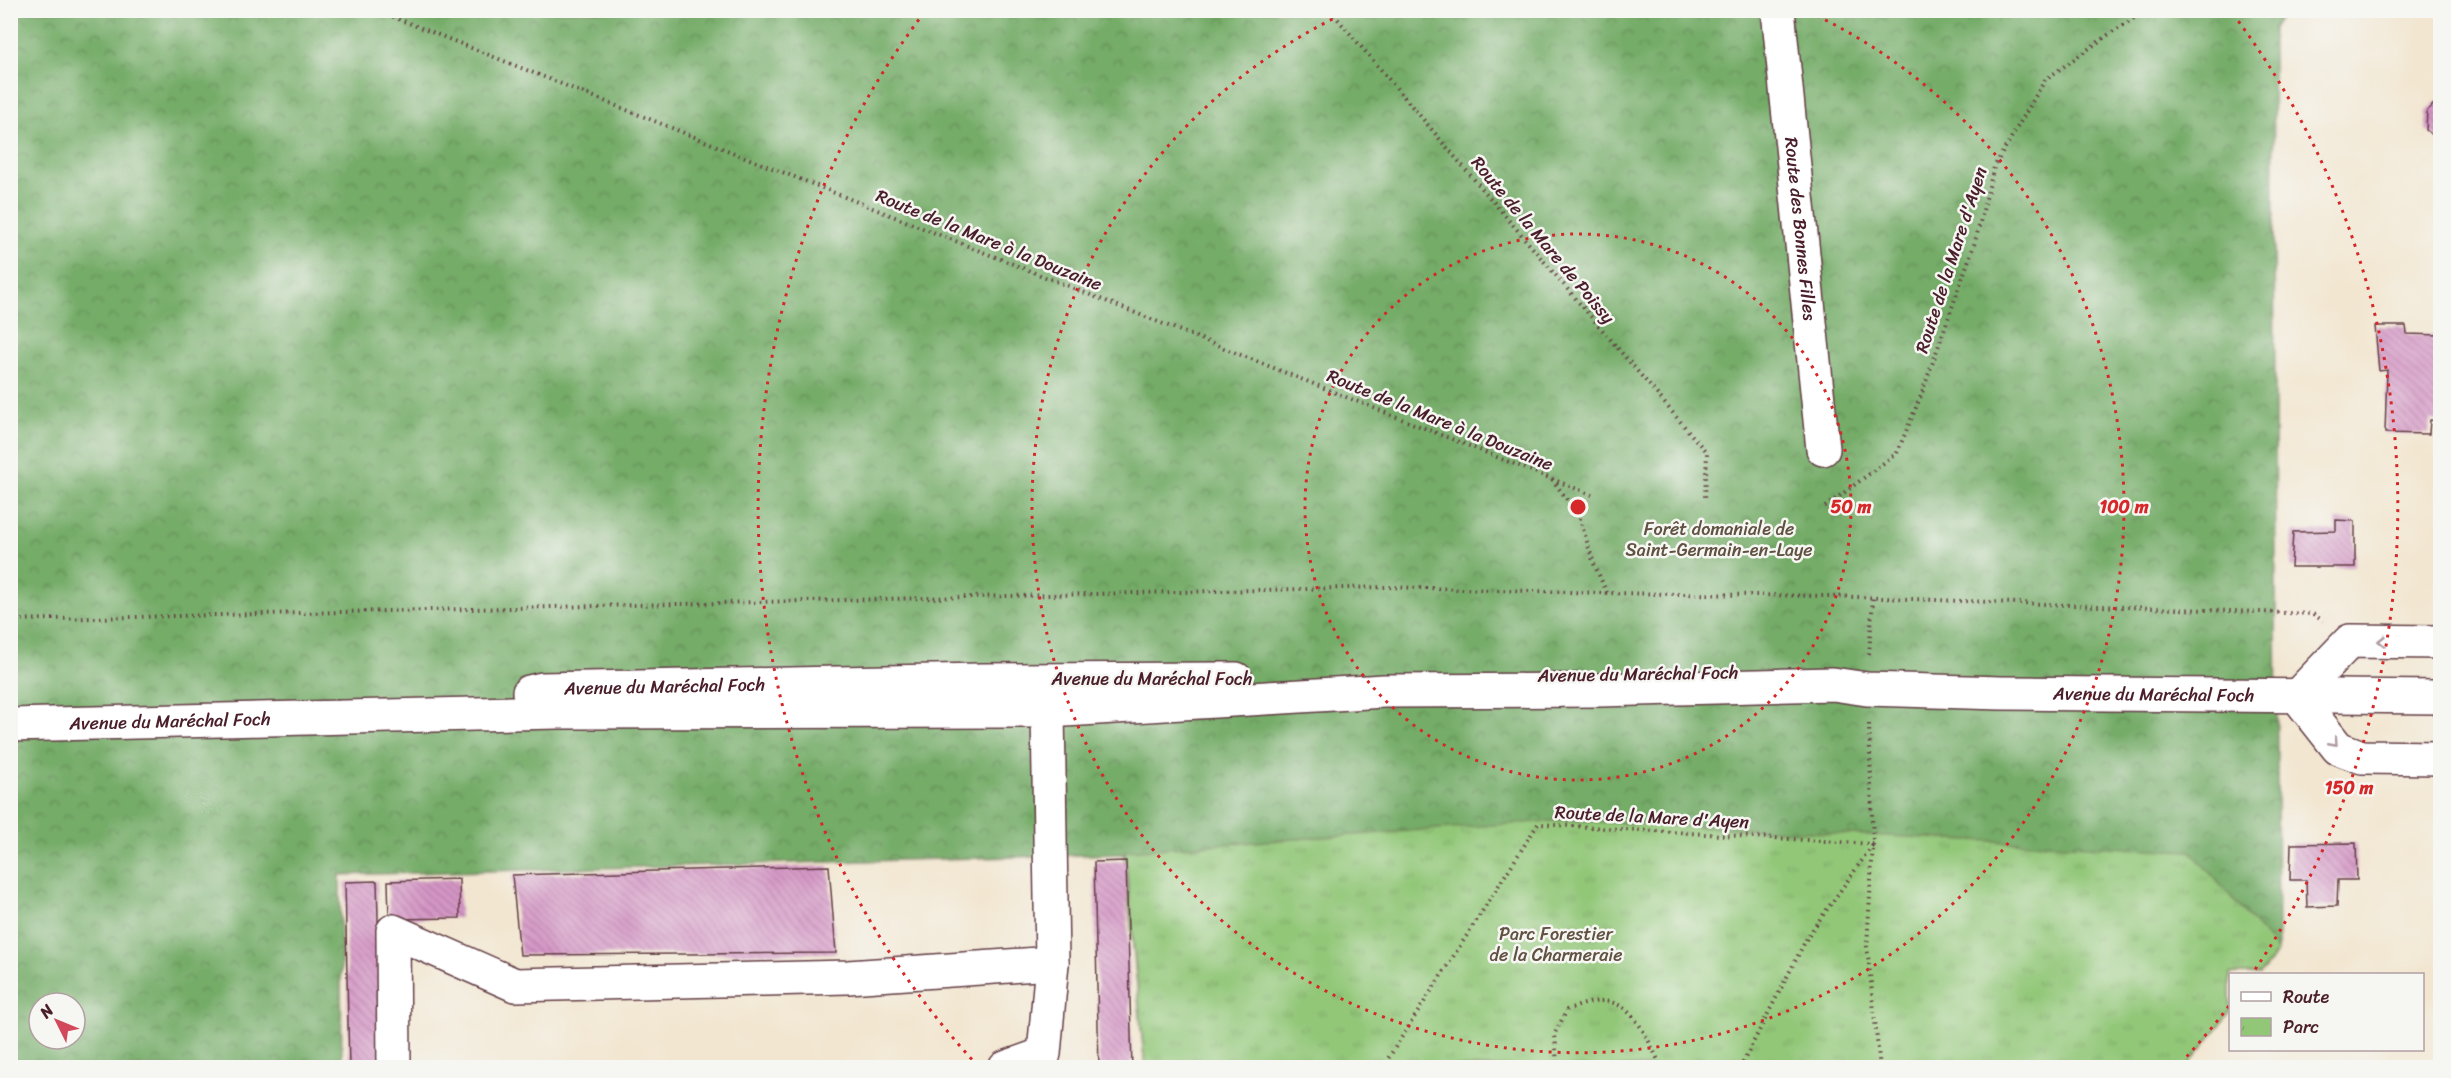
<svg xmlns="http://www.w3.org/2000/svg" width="2451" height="1078" viewBox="0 0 2451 1078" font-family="Sriracha,sans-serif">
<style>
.forest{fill:url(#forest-crowns);stroke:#60664a;stroke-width:1.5;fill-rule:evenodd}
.park{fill:url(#park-tufts);stroke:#6e7352;stroke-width:1.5}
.building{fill:url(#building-back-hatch)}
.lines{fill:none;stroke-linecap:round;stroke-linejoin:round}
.minor-casing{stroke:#633d44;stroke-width:36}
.major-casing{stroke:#633d44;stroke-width:36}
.path{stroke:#633d44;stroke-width:4;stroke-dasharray:1.5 4.5;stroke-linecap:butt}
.minor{stroke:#fff;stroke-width:33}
.major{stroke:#fff;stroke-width:33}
.oneway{stroke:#ae9aa0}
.ring{fill:none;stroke:#d62828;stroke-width:3;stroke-dasharray:3 6}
.labels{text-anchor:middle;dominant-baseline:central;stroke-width:5;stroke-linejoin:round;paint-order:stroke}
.street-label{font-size:18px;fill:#4a1f2b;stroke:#f6f6f2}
.park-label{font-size:18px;fill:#605142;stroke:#f6f6f2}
.centre{fill:#d62828;stroke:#f6f6f2;stroke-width:3}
.ring-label{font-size:18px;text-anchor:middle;font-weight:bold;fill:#d62828;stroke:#f6f6f2;stroke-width:5;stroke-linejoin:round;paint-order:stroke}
</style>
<defs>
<pattern id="forest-crowns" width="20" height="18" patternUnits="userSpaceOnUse" patternTransform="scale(1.5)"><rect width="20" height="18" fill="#75ac68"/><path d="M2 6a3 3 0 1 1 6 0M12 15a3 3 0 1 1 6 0" fill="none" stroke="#628b56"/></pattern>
<pattern id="park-tufts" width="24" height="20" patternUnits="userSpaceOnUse" patternTransform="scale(1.5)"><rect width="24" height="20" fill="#92c778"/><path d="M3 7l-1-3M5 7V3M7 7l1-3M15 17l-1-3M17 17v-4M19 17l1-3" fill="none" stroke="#7faa68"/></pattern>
<pattern id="building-back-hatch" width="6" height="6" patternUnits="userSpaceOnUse" patternTransform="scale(1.5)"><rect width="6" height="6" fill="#d596c6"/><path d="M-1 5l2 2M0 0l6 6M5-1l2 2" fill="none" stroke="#af7aa1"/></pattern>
</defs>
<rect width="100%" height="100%" fill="#f6f6f2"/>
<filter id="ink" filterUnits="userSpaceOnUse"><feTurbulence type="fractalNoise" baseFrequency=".0167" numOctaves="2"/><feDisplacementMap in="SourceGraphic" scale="12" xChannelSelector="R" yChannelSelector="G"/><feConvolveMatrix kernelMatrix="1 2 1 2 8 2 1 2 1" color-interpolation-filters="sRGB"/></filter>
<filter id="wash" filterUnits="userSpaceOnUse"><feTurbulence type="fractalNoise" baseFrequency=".008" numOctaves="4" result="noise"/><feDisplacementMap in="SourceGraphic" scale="24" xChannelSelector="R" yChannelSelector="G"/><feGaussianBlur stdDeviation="1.35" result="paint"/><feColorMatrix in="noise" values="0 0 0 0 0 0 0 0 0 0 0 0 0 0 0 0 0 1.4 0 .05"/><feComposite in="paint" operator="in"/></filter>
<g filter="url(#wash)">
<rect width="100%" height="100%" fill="#f2e6d0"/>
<path class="forest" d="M 10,11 L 2286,11 L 2273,27 L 2278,951 L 2260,974 L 2230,974 L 2230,1012 L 2187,1067 L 1145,1068 L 1124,854 L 340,875 L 342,1067 L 11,1067 ZM 39,1003 L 75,1003 L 75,1039 L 39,1039 Z"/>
<path class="park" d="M 1565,820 L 2191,851 L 2278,951 L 2260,974 L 2230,974 L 2230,1012 L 2187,1067 L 1145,1067 L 1125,851 Z"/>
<g id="blocks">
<path class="building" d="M 2437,101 L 2440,101 L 2440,141 L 2426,130 L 2427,111 Z
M 2375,326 L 2406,326 L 2407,334 L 2440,335 L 2440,421 L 2430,420 L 2429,434 L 2385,433 L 2387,370 L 2379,371 Z
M 2336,520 L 2355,521 L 2355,567 L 2291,567 L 2293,532 L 2336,531 Z
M 2356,843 L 2357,880 L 2338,880 L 2337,906 L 2307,907 L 2306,880 L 2290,880 L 2291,844 Z
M 1126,861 L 1132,1068 L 1099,1068 L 1094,862 Z
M 829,866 L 836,953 L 520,955 L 512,875 Z
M 459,879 L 460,918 L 389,919 L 388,881 Z
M 377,881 L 382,1068 L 349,1068 L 345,882 Z"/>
</g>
</g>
<g filter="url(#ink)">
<use href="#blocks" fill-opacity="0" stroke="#633d44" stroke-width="1.5"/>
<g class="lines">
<g class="minor-casing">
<g id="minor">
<path id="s1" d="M 1778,10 L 1823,449"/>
<path d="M 2440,642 L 2350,641 L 2297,696 L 2338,748 L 2362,757 L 2440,758"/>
<path d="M 394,1068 L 393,931 L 515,985 L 848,977 L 1052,963"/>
<path d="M 1005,1068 L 1044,1054 L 1052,963 L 1048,711"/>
</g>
</g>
<g class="major-casing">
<g id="major">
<path id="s2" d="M 529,692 L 542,689 L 981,680 L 1236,679"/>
<path id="s3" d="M 10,725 L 558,712 L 1048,711 L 1384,691 L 1599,690 L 1833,684 L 1867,689 L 2001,693 L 2440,697"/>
</g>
</g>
<path class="path" d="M 376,10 L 1592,495
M 1330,10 L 1707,453 L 1705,498
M 1552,479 L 1579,516 L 1594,564 L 1607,593
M 1825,507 L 1897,453 L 1922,393 L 1975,242 L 1994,167 L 2045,80 L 2112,32 L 2147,10
M 10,620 L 1386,587 L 1607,593 L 1829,596 L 2313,614 L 2323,621
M 1869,654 L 1873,598
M 1869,724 L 1873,844 L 1867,946 L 1880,1068
M 1382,1068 L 1538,824 L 1873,844
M 1557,1068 L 1555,1033 L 1567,1010 C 1576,1007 1585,1003 1594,1002 C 1632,994 1648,1041 1662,1068
M 1740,1068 L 1808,936 L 1873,845"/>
<use href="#minor" class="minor"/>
<use href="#major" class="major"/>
</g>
<defs><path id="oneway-chevron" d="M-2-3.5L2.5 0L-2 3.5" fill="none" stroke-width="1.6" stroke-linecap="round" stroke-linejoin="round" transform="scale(1.5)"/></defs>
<g class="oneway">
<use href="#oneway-chevron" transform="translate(2382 641) rotate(-180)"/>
<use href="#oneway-chevron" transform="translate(2334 742) rotate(48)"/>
</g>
</g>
<g class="ring">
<circle cx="1578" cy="507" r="273"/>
<path d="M1809 12A546 546 0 1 1 1347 12"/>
<path d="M2229 1006A820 820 0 0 1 2178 1066M978 1066A820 820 0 0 1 923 14M2233 14A820 820 0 0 1 2254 971"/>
</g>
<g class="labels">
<g class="street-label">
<text stroke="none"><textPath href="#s1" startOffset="220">Route des Bonnes Filles</textPath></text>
<text transform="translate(989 240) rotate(22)">Route de la Mare à la Douzaine</text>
<text transform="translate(1543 240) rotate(50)">Route de la Mare de Poissy</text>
<text transform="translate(1951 260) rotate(-72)">Route de la Mare d'Ayen</text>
<text transform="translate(1440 420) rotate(22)">Route de la Mare à la Douzaine</text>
<text transform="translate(1638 674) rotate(-1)">Avenue du Maréchal Foch</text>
<text x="1152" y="679">Avenue du Maréchal Foch</text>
<text stroke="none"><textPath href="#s2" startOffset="136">Avenue du Maréchal Foch</textPath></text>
<text stroke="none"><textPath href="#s3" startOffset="2145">Avenue du Maréchal Foch</textPath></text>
<text stroke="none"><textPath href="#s3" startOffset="160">Avenue du Maréchal Foch</textPath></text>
<text transform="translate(1652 817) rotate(3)">Route de la Mare d'Ayen</text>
</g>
<g class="park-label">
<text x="1719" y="529">Forêt domaniale de<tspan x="1719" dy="21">Saint-Germain-en-Laye</tspan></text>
<text x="1556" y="934">Parc Forestier<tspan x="1556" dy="21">de la Charmeraie</tspan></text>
</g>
</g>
<circle cx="1578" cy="507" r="9" class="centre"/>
<g class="ring-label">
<text x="1851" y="513">50 m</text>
<text x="2124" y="513">100 m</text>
<text x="2349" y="794">150 m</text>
</g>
<rect width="2451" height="1078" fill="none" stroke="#f6f6f2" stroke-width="36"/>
<rect x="2229" y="973" width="195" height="78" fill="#f6f6f2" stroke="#b1a0a2" stroke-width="1.5"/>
<rect x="2241" y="992" width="30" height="9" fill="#ffffff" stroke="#b1a0a2" stroke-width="1.5"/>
<text x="2283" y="1003" font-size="18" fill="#4a1f2b">Route</text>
<rect x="2241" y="1018" width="30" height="18" fill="url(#park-tufts)" stroke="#b1a0a2" stroke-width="1.5"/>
<text x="2283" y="1033" font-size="18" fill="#4a1f2b">Parc</text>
<g transform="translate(57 1021) rotate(313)"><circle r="28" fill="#f6f6f2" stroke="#b1a0a2" stroke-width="1.5"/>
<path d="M0-4.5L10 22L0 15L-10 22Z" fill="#d1495b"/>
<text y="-9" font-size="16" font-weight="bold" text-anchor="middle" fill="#4a1f2b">N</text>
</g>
</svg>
